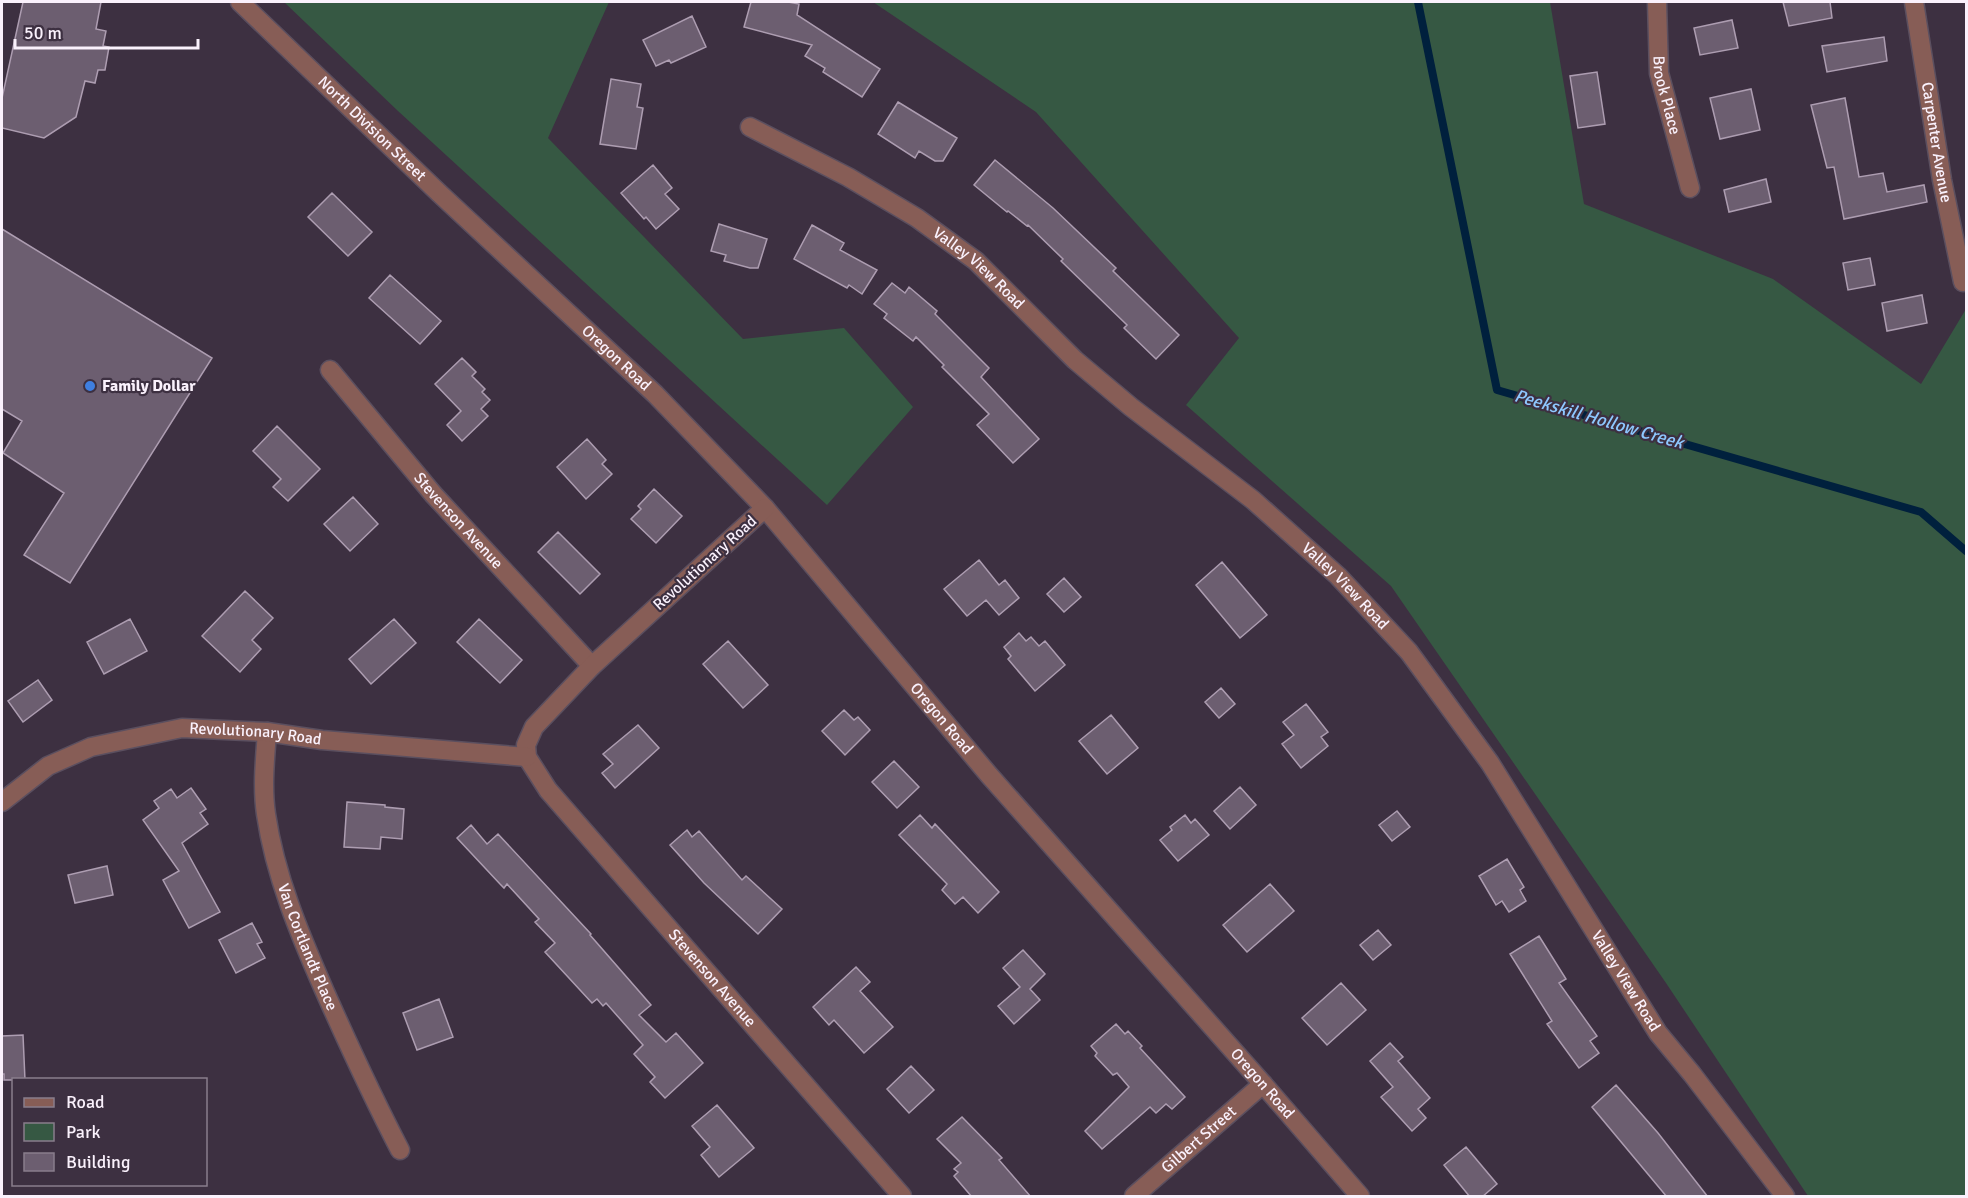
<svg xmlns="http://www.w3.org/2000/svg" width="1968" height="1198" viewBox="0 0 1968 1198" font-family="Signika,sans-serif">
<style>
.green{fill:#365843}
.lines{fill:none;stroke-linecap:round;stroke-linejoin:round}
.stream{stroke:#00203d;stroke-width:8}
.building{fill:#6c5e70;stroke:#ad9db1;stroke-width:1.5}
.minor-casing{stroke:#5b4f5f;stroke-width:21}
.minor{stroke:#875d56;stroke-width:18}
.shop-dot{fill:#3f7fe0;stroke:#3d3041;stroke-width:2}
.labels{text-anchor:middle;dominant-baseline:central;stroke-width:4.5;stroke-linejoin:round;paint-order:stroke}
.street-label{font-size:16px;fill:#faf1fc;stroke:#3d3041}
.poi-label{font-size:16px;font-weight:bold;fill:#faf1fc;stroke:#3d3041;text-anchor:start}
.water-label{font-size:18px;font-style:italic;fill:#8ec8ff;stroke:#3d3041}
</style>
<rect width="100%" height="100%" fill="#3d3041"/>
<path class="green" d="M 284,2 L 609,2 L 548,138 L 743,339 L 844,328 L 913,407 L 827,505 L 398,111 Z
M 873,2 L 1550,2 L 1584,204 L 1773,279 L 1921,384 L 1966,309 L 1966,1196 L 1808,1196 L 1666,983 L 1391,586 L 1186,405 L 1239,338 L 1036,112 Z"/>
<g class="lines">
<path class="stream" d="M 1418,2 L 1497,390 L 1921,512 L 1966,551"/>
</g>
<path class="building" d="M 23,2 L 101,2 L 96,29 L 106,31 L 103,46 L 109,47 L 105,70 L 98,70 L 95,83 L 85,81 L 76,117 L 44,138 L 2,128 L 2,98 Z
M 751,2 L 788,2 L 799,4 L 797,15 L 880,69 L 862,97 L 823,72 L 825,68 L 805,56 L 812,45 L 744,27 Z
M 1783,2 L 1830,2 L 1832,18 L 1789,26 Z
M 692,16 L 706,47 L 671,63 L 669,60 L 656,66 L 643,40 Z
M 1732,20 L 1738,48 L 1700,55 L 1694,28 Z
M 1884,37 L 1887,61 L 1827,72 L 1822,46 Z
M 1597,72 L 1605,124 L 1578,128 L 1570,76 Z
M 611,79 L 641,84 L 637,107 L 643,108 L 636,149 L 600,144 Z
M 1751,89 L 1760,130 L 1720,139 L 1710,98 Z
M 1845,98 L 1859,177 L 1883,173 L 1887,192 L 1924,185 L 1927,202 L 1844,219 L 1834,167 L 1827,168 L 1811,105 Z
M 898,102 L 957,138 L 943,161 L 935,161 L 919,151 L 915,158 L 878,134 Z
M 995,160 L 1053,208 L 1116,268 L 1113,271 L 1179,335 L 1156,359 L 1124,328 L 1127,325 L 1061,261 L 1063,259 L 1028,225 L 1027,226 L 1008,211 L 1007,212 L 974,185 Z
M 653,165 L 672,188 L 665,194 L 679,209 L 656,229 L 646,217 L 644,219 L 621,193 Z
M 1766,179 L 1771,202 L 1729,212 L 1724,190 Z
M 332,193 L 372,232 L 348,256 L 308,217 Z
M 719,224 L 767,239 L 758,268 L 750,268 L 724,261 L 726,255 L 711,251 Z
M 812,225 L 844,243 L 840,250 L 877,270 L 862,294 L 849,285 L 847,288 L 794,259 Z
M 2,229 L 212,358 L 70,583 L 24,555 L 64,493 L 3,453 L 22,421 L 2,409 Z
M 1870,258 L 1875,285 L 1848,290 L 1843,263 Z
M 390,275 L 441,321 L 420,344 L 369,298 Z
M 892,283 L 905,293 L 909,287 L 937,311 L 935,314 L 989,368 L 981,377 L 1039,439 L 1013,463 L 977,425 L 989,414 L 942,367 L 944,365 L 916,337 L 913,341 L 884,318 L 887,314 L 874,304 Z
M 1922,295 L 1927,323 L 1887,331 L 1882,303 Z
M 462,358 L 476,372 L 472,376 L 485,389 L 482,392 L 490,400 L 481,409 L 488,416 L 462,441 L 447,425 L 461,411 L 435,384 Z
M 277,426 L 320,469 L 288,501 L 273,487 L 281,479 L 253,451 Z
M 587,439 L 606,460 L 602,464 L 612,474 L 586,499 L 557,467 Z
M 654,489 L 682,516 L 656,543 L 631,519 L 641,509 L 638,506 Z
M 353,497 L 378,524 L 350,551 L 324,524 Z
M 558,532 L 600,574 L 580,594 L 538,552 Z
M 979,560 L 999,585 L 1005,580 L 1019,598 L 999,615 L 986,600 L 967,616 L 944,589 Z
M 1222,562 L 1267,615 L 1240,638 L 1196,585 Z
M 1064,578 L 1081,597 L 1064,612 L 1047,594 Z
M 245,591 L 273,618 L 252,640 L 261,649 L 240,672 L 202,636 Z
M 130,619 L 147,651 L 104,674 L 87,642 Z
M 394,619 L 416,643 L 371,684 L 349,659 Z
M 479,619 L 522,660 L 500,683 L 457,642 Z
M 1019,633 L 1026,641 L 1031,637 L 1039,646 L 1045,641 L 1065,665 L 1035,691 L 1008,659 L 1011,656 L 1004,647 Z
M 728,641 L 768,685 L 743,708 L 703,664 Z
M 38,680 L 52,700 L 23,722 L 8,701 Z
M 1221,688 L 1235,704 L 1219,718 L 1205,702 Z
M 1306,704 L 1328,732 L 1321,737 L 1328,746 L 1301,768 L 1282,744 L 1294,735 L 1283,722 Z
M 844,710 L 854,720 L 858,717 L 870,730 L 845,755 L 822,731 Z
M 1111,715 L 1138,748 L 1107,774 L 1079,741 Z
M 638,725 L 659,748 L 615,788 L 602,773 L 613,764 L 603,754 Z
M 894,761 L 919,787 L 897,808 L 872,782 Z
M 1240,787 L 1256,805 L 1230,829 L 1214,811 Z
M 191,788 L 206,809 L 200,813 L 208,824 L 182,843 L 220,912 L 189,928 L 163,880 L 179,871 L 143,820 L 159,808 L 154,801 L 171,789 L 177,798 Z
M 347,802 L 385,805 L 385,807 L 404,809 L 402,839 L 381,837 L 380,849 L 344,847 Z
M 1397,811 L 1410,827 L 1392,841 L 1379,825 Z
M 920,815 L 932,828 L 935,824 L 999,892 L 978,913 L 963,897 L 955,904 L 942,890 L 947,884 L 899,835 Z
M 1185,815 L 1191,823 L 1195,819 L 1209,835 L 1178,861 L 1160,840 L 1172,830 L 1170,827 Z
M 471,825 L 487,844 L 498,834 L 591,934 L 590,935 L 651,1005 L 639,1015 L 666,1042 L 676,1033 L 703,1063 L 665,1098 L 650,1082 L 655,1077 L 634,1054 L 643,1045 L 606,1003 L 603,1006 L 597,999 L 592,1003 L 545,952 L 555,943 L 535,922 L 539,919 L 507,884 L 504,888 L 500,884 L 457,838 Z
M 687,830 L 692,837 L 699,831 L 742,880 L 746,876 L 782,909 L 758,934 L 704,883 L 670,845 Z
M 1507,859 L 1524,887 L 1520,890 L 1526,901 L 1509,912 L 1502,901 L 1496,905 L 1479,876 Z
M 107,866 L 113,895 L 75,903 L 68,875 Z
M 1270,884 L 1294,911 L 1247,952 L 1223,925 Z
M 252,923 L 262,942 L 257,944 L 265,958 L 236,973 L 219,940 Z
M 1378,930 L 1391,945 L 1373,960 L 1360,945 Z
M 1539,936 L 1566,979 L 1559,983 L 1597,1036 L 1590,1041 L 1599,1053 L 1579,1068 L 1547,1024 L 1552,1021 L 1510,954 Z
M 1023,950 L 1045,974 L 1030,989 L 1040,1000 L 1014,1024 L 998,1006 L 1020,987 L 1003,968 Z
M 856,967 L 870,982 L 860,991 L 893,1027 L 864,1053 L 834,1020 L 829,1025 L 813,1007 Z
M 1341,983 L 1366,1010 L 1327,1045 L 1302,1018 Z
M 439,999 L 453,1037 L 417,1050 L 403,1013 Z
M 1116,1024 L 1125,1034 L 1128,1031 L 1142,1046 L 1140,1048 L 1185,1097 L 1172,1109 L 1166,1104 L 1156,1113 L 1150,1107 L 1102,1149 L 1085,1131 L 1129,1087 L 1117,1073 L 1113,1075 L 1095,1056 L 1097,1053 L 1091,1046 Z
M 23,1035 L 25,1080 L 4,1080 L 4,1074 L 2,1074 L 2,1036 Z
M 1390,1043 L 1403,1057 L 1398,1061 L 1430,1098 L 1418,1109 L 1426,1118 L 1412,1131 L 1381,1097 L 1393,1087 L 1370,1061 Z
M 911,1066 L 934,1090 L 909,1113 L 887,1089 Z
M 1616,1085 L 1658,1133 L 1708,1197 L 1667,1197 L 1592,1107 Z
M 717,1105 L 754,1148 L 719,1177 L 701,1155 L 710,1147 L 692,1126 Z
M 962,1117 L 1002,1158 L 999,1160 L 1031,1197 L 972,1197 L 954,1176 L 958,1172 L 954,1169 L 961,1163 L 937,1139 Z
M 1466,1147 L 1497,1184 L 1482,1197 L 1470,1197 L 1444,1165 Z"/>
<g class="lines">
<g class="minor-casing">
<g id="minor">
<path id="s1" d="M 240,2 L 439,193 L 655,394 L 765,508 L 989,775 L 1263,1084 L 1360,1196"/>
<path id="s2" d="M 1657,2 L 1659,73 L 1690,188"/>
<path id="s3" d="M 1914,2 L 1942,180 L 1963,282"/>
<path id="s4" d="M 750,127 L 848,177 L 917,218 L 976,261 L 1075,360 L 1131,407 L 1253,500 L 1338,576 L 1409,652 L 1490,763 L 1658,1033 L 1692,1074 L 1785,1196"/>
<path id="s5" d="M 330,370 L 433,494 L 592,666"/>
<path id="s6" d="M 765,508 L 592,666 L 534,727 L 526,745 L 527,757 L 548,790 L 902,1196"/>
<path id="s7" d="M 267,732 C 265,759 262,787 266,814 C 275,876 300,935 325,992 C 349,1046 373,1098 400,1150"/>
<path id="s8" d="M 2,802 L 48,766 L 91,747 L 182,728 L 267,732 L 322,740 L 527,757"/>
<path id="s9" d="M 1134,1196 L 1263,1084"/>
</g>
</g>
<use href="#minor" class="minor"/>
</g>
<circle class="shop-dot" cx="90" cy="386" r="6"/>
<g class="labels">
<g class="street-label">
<text stroke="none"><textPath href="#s2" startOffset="94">Brook Place</textPath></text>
<text stroke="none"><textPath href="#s1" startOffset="183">North Division Street</textPath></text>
<text stroke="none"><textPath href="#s3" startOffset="142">Carpenter Avenue</textPath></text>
<text stroke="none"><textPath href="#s4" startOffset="270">Valley View Road</textPath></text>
<text stroke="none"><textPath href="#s1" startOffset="518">Oregon Road</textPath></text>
<text stroke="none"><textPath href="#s5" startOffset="198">Stevenson Avenue</textPath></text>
<text transform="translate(705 563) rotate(-42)">Revolutionary Road</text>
<text stroke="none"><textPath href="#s4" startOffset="756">Valley View Road</textPath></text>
<text stroke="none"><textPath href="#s1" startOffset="1004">Oregon Road</textPath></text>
<text stroke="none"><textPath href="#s8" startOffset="272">Revolutionary Road</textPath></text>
<text stroke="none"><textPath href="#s7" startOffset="222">Van Cortlandt Place</textPath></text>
<text stroke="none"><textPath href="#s6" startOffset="639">Stevenson Avenue</textPath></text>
<text stroke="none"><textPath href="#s4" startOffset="1242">Valley View Road</textPath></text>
<text stroke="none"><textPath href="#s1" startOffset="1490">Oregon Road</textPath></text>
<text stroke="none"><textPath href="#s9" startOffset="86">Gilbert Street</textPath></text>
</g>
<g class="poi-label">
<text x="102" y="386">Family Dollar</text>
</g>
<g class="water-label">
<text transform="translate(1599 419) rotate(16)">Peekskill Hollow Creek</text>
</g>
</g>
<rect width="1968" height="1198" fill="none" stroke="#faf1fc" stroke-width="6"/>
<rect x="12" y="1078" width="195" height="108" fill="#3d3041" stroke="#897d8c" stroke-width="1.5"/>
<rect x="24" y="1098" width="30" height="9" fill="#875d56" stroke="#897d8c" stroke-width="1.5"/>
<text x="66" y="1108" font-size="18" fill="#faf1fc">Road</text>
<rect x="24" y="1123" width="30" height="18" fill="#365843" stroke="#897d8c" stroke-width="1.5"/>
<text x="66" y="1138" font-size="18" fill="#faf1fc">Park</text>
<rect x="24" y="1153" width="30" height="18" fill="#6c5e70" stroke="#897d8c" stroke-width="1.5"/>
<text x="66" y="1168" font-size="18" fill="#faf1fc">Building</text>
<path d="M15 39v9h183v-9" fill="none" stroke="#faf1fc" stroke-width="3"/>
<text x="24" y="39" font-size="18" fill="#faf1fc" stroke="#3d3041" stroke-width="4.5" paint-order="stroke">50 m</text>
</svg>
